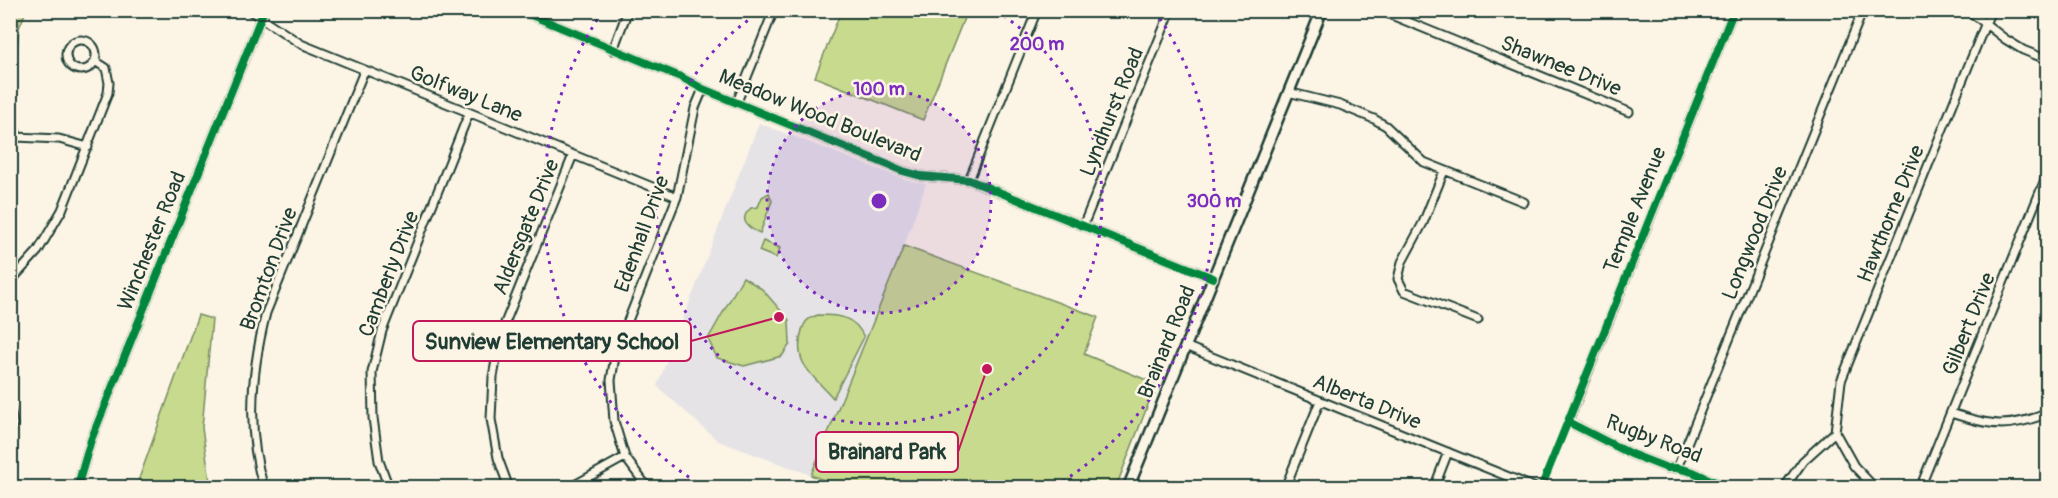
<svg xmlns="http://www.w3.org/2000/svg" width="2058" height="498" viewBox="0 0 2058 498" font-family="Pangolin,sans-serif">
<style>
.built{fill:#e5e3e6}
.green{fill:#c8da8e;stroke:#748c61;stroke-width:1.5}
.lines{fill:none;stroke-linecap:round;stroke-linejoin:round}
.street-casing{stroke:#1f3d34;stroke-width:11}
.secondary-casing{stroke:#1f3d34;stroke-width:14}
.street{stroke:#fcf5e5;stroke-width:7}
.secondary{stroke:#fcf5e5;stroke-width:9}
.cycleway-casing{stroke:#fcf5e5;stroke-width:11}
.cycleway{stroke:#00873e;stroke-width:8}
.ring{fill:none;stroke:#7b2cbf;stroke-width:3;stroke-dasharray:3 6}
.labels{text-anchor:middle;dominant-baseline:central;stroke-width:5;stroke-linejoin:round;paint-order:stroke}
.street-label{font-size:21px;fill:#1f3d34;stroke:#fcf5e5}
.centre{fill:#7b2cbf;stroke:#fcf5e5;stroke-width:3}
.ring-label{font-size:18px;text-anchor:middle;font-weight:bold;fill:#7b2cbf;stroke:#fcf5e5;stroke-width:5;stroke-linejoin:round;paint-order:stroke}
.leader{fill:none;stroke:#c2185b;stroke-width:2}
.callout-dot{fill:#c2185b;stroke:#fcf5e5;stroke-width:2}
.callout{fill:#fcf5e5;stroke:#c2185b;stroke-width:2}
.callout-label{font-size:22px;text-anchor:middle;font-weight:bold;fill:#1f3d34}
</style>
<rect width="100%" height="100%" fill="#fcf5e5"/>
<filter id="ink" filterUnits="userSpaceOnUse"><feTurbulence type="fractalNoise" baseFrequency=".0167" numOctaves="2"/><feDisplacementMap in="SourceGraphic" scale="12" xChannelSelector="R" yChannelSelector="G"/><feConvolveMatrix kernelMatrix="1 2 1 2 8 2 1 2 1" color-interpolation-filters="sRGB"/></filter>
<g filter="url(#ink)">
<path class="built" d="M 759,123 L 904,179 L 926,184 L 904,246 L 811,475 L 718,441 L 657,386 Z"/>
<path class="green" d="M 11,10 L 26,11 L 19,28 L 16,62 L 11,63 Z
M 841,11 L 967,11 L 923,120 L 815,77 Z
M 769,193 L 772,201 L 760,233 C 747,228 738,219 751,208 L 758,207 L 762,197 Z
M 763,241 L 780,248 L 776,258 L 759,251 Z
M 904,246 L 1098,317 L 1084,354 L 1156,384 L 1116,487 L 842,488 L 811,475 Z
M 743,277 L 762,289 L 789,320 L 790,344 L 782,356 L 744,366 L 717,358 L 708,339 Z
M 198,315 L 212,319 L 202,428 L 211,487 L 136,487 Z
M 818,315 C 839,315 854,316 864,337 L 833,398 C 813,375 792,364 802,330 C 805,321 808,318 818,315 Z"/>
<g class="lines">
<g class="street-casing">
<path id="street" d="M 249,10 L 301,44 L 677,197
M 519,10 L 683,78 L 703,89 L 903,171 L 921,176 L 969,180 L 1213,278
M 1379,10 L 1629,112
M 1968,10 L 2005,39 L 2023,50 L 2048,60
M66 55a15 15 0 1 1 30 0a15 15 0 1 1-30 0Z
M 613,50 L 628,10
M 1288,92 L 1340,105 L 1374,119 L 1386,126 L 1424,162 L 1524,202
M 737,102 L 774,10
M 10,123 C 18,131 18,139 10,147
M 16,137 L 59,139 L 88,147
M 1444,171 L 1423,223 L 1402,262 L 1398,279 L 1404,291 L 1478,320
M 969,180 L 1037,10
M 1083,226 L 1171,10
M 10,282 L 38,251 L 62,210 L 108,93 L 109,83 L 106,68 L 95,61
M 1185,346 L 1536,488
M 10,408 L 13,424 L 10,432
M 1951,413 C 1990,426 2009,429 2048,413
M 1835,432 L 1841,381 L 1991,10
M 1835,432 L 1854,466 L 1875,488
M 1677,468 L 1863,10
M 77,488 L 91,440 L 264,10
M 264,488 C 246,432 252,368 266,313 L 364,71
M 389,488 L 379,461 L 373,418 L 372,372 L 382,331 L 469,113
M 509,488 L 498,458 L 491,419 L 493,377 L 501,333 L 573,155
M 569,488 L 625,457
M 648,488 L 625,457 L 614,421 L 611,380 L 616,351 L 677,197 L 695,108 L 703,89
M 1285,488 L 1320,401
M 1434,488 L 1448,452
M 1728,488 L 1693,472 L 1677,468 L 1667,468 L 1631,454 L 1568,422 L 1734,10
M 1784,488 L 1803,461 L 1835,432
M 1920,488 L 2048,172"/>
</g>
<g class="secondary-casing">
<path id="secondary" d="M 1128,488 L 1322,10"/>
</g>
<use href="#street" class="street"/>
<use href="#secondary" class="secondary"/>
<g class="cycleway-casing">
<path id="cycleway" d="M 519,10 L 683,78 L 703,89 L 903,171 L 921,176 L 969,180 L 1213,278
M 1568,422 L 1631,454 L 1667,468 L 1677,468 L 1693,472 L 1728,488
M 77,488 L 91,440 L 264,10
M 1541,488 L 1734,10"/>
</g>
<use href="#cycleway" class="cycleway"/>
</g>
</g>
<circle cx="879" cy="201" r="112" fill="#7b2cbf" fill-opacity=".12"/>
<g class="ring">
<circle cx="879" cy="201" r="112"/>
<path d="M996 11A223 223 0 1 1 762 11"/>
<path d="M704 487A335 335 0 0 1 603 11M1155 11A335 335 0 0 1 1054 487"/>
</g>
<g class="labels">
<g class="street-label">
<text transform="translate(1561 66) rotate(22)">Shawnee Drive</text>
<text transform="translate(466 94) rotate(22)">Golfway Lane</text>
<text transform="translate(1112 112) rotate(-68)">Lyndhurst Road</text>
<text transform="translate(820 116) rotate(22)">Meadow Wood Boulevard</text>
<text transform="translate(1635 210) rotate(-68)">Temple Avenue</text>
<text transform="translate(1891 214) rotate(-68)">Hawthorne Drive</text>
<text transform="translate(526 227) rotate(-68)">Aldersgate Drive</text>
<text transform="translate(1755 233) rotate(-68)">Longwood Drive</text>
<text transform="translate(642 234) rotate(-70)">Edenhall Drive</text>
<text transform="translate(152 241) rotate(-68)">Winchester Road</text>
<text transform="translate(269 269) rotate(-70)">Bromton Drive</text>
<text transform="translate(389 274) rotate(-69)">Camberly Drive</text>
<text transform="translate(1969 324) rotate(-68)">Gilbert Drive</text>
<text transform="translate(1167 342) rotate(-68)">Brainard Road</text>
<text transform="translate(1367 402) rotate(22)">Alberta Drive</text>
<text transform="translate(1654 439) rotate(21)">Rugby Road</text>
</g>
</g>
<circle cx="879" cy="201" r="9" class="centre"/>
<g class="ring-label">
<text x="1037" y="50">200 m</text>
<text x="879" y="95">100 m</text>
<text x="1214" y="207">300 m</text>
</g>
<path class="leader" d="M779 317L691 341M987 369L958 452"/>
<g class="callout-dot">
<circle cx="779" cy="317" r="6"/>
<circle cx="987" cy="369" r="6"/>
</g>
<g class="callout">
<rect x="413" y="321" width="278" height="40" rx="6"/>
<rect x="816" y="432" width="142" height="40" rx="6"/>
</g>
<g class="callout-label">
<text x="552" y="349">Sunview Elementary School</text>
<text x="887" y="459">Brainard Park</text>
</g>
<rect width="2058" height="498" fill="none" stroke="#fcf5e5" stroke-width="36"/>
<rect x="18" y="18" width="2022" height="462" fill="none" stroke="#1f3d34" stroke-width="2" filter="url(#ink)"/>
</svg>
